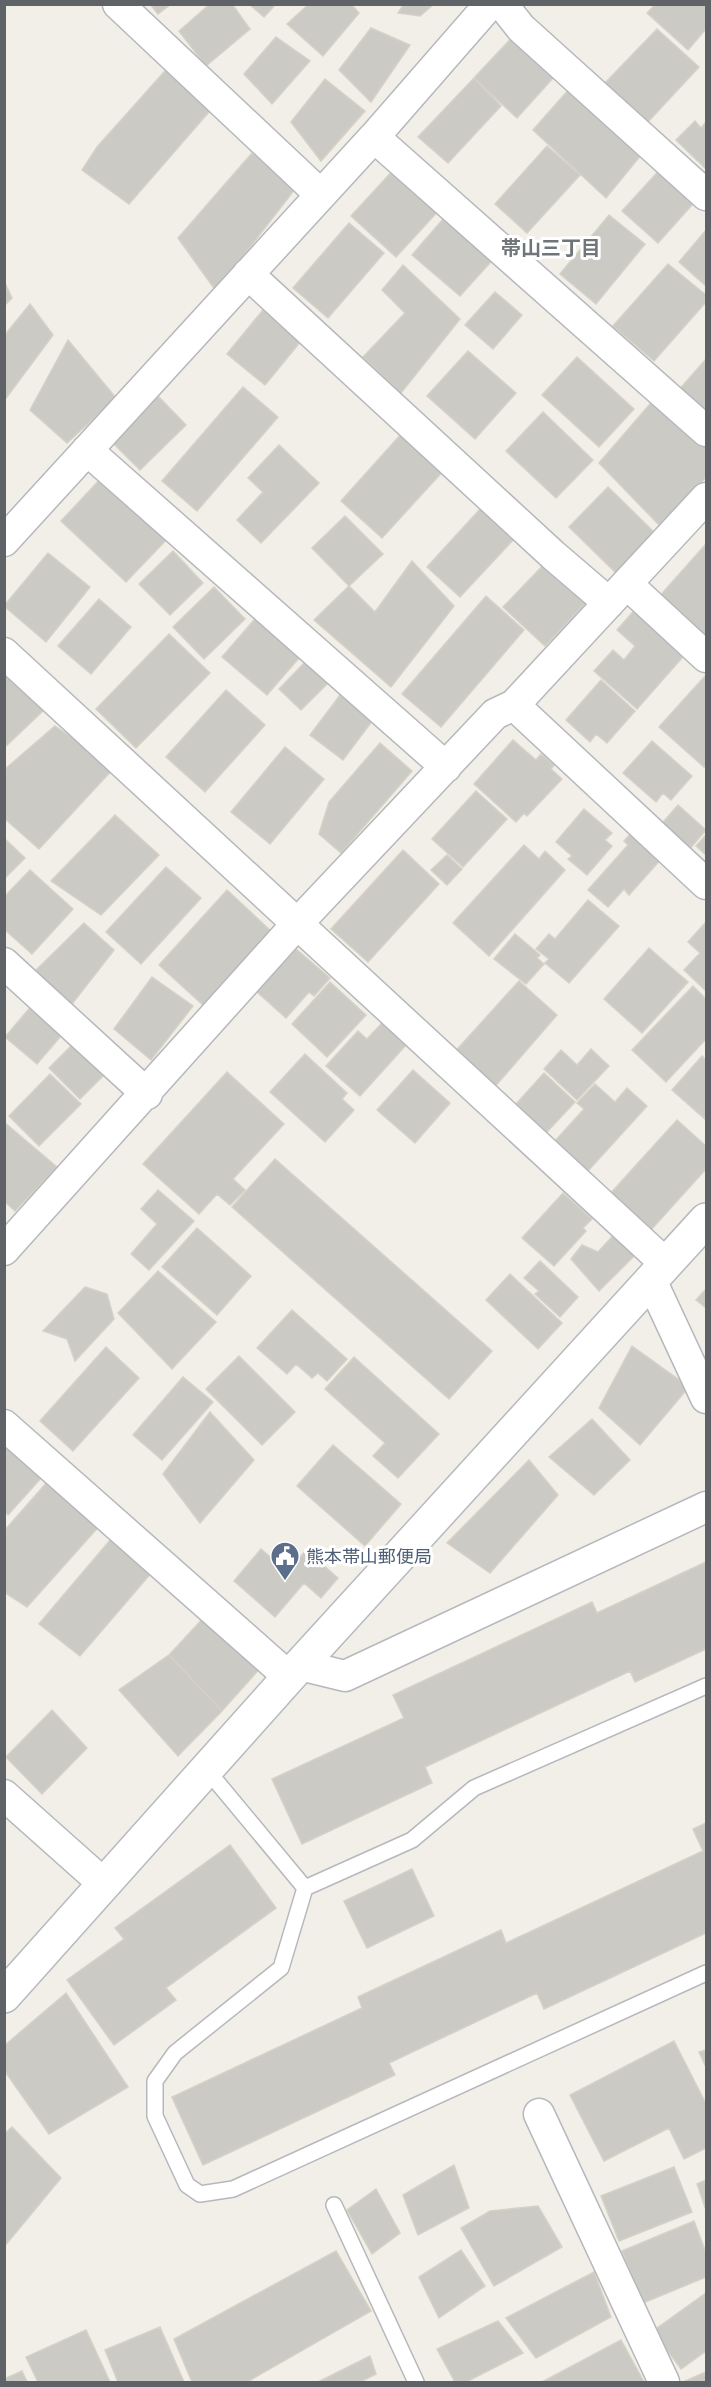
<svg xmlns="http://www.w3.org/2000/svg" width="711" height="2387" viewBox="0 0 711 2387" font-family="'Asap Condensed','Noto Sans JP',sans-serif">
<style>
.building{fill:#cccac5;stroke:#d6d1c6;stroke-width:1.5}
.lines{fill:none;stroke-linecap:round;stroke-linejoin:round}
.lane-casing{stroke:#b5b8bc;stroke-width:18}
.street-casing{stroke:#b5b8bc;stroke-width:33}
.secondary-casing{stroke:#b6babf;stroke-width:36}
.lane{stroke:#fff;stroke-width:15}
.street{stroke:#fff;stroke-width:30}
.secondary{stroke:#fff;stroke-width:33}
.labels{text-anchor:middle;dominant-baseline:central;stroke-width:6;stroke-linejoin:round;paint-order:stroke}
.service-label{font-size:18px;fill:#4e5e75;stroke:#fff;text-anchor:start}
.neighbourhood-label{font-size:20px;font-weight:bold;fill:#70757a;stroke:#fff}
</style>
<rect width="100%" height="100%" fill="#f1efe8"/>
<path class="building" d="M 150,4 L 171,4 L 158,14 Z
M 210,4 L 232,4 L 250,29 L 206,66 L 179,31 Z
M 249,4 L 276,4 L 264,17 Z
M 309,4 L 351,4 L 359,13 L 323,56 L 287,24 Z
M 404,4 L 434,4 L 420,16 L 398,13 Z
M 656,4 L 706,4 L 706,29 L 688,50 L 647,13 Z
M 371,28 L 410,45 L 371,102 L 339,70 Z
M 521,28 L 563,67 L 517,118 L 474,78 Z
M 657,29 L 699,67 L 647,123 L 605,83 Z
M 276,37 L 310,61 L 272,104 L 244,74 Z
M 172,63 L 215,105 L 129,204 L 82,170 L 97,147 Z
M 474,78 L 501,106 L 448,163 L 418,137 Z
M 325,79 L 365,111 L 321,161 L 291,122 Z
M 578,79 L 650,144 L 606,198 L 533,130 Z
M 695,121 L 701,128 L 706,122 L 706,169 L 676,140 Z
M 547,146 L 580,175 L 527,233 L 495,204 Z
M 252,153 L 295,189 L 216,291 L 178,238 Z
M 665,164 L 700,196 L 658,243 L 622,211 Z
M 397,166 L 441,208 L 396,257 L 351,216 Z
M 450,211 L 497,255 L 460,296 L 412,255 Z
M 609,215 L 645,244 L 596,304 L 560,274 Z
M 349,223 L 384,253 L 328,318 L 293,288 Z
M 706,230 L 706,286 L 679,262 Z
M 668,264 L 706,295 L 706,302 L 654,361 L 613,326 Z
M 403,265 L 460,319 L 401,393 L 363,357 L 405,313 L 382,290 Z
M 4,281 L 12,298 L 4,306 Z
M 495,292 L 522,315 L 493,349 L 465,325 Z
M 30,304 L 53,335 L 4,401 L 4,336 Z
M 263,310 L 301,341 L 265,385 L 227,354 Z
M 68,340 L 116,398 L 67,443 L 30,410 Z
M 468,351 L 516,393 L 475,439 L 427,396 Z
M 577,357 L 634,409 L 599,447 L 542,395 Z
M 706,359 L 706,416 L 678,391 Z
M 243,387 L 278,417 L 197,511 L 162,481 Z
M 158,396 L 186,425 L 140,470 L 112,442 Z
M 656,397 L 706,446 L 706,477 L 662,528 L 599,463 Z
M 543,412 L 593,460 L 556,498 L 506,451 Z
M 403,432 L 445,469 L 382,538 L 341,501 Z
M 279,445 L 319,483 L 261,543 L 237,520 L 263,492 L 248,478 Z
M 105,474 L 170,536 L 126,582 L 61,521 Z
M 608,487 L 654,532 L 619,576 L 569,527 Z
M 481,508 L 514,539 L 460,597 L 427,567 Z
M 345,516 L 383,554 L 349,586 L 312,548 Z
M 705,545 L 706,547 L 706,641 L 658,598 Z
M 173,551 L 203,583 L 170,615 L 139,584 Z
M 48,553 L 90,587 L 46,642 L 4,606 Z
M 553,555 L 594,594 L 545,646 L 503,607 Z
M 412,561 L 454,606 L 391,687 L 314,620 L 349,586 L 375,612 Z
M 214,587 L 245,619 L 204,659 L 173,627 Z
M 486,596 L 524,630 L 441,727 L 402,694 Z
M 99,599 L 131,627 L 91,674 L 58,646 Z
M 638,606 L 688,651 L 637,709 L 594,671 L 613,650 L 624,660 L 635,646 L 617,630 Z
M 260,613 L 305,651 L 267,695 L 222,657 Z
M 169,634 L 210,673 L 136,748 L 96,709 Z
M 306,661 L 328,683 L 301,710 L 279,689 Z
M 4,673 L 45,709 L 4,748 Z
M 706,675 L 706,765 L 704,767 L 659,727 Z
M 601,680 L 635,711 L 607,743 L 596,734 L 590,742 L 566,720 Z
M 226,690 L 265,725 L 205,792 L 166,757 Z
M 340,695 L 373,720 L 343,760 L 310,735 Z
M 55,726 L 115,767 L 39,849 L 4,818 L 4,770 Z
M 513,740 L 536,760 L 541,754 L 554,765 L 551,769 L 562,779 L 527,816 L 524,813 L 516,822 L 474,784 Z
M 652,741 L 692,776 L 671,800 L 663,793 L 656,802 L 623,773 Z
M 380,743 L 412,771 L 341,853 L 319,834 L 329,802 Z
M 285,747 L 324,779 L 270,844 L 231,812 Z
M 476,791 L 507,819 L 463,867 L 432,839 Z
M 678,805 L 706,830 L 687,852 L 659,827 Z
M 584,809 L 612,833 L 605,840 L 612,846 L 587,875 L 568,859 L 572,856 L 556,842 Z
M 115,815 L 159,855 L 101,915 L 51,881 Z
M 633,831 L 662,858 L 629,895 L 624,889 L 608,907 L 588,890 L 628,845 L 624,841 Z
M 706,835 L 706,855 L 696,846 Z
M 4,838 L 25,858 L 4,879 Z
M 524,845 L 539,859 L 545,851 L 565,870 L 489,956 L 453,923 Z
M 403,850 L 439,884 L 368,962 L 331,929 Z
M 447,855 L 462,869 L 447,885 L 431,870 Z
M 166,867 L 201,898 L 141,964 L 106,932 Z
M 30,870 L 73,909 L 32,954 L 4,929 L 4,897 Z
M 227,890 L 272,932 L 204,1006 L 159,965 Z
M 588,900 L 619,926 L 569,983 L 545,963 L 549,959 L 536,949 L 549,934 L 555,939 Z
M 706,922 L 706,991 L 684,970 L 700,953 L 688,942 Z
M 84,923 L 114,950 L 69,1008 L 32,974 Z
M 515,934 L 540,955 L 537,958 L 544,964 L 526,984 L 494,959 Z
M 649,948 L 688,982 L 642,1033 L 604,999 Z
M 296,949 L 330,978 L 314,996 L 309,992 L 286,1018 L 257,992 Z
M 152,977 L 193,1006 L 151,1060 L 114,1029 Z
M 519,981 L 557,1015 L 492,1090 L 452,1055 Z
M 330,982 L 366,1015 L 327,1057 L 292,1024 Z
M 693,986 L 706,999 L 706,1039 L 666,1082 L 632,1050 Z
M 34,1003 L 66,1030 L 37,1064 L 5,1037 Z
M 383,1022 L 407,1044 L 360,1096 L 326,1066 L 358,1031 L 367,1039 Z
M 78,1039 L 109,1070 L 80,1099 L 49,1068 Z
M 591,1049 L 609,1066 L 577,1100 L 544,1069 L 561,1050 L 577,1065 Z
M 305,1054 L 347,1093 L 342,1099 L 354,1110 L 325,1142 L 270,1092 Z
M 702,1056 L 706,1060 L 706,1120 L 672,1090 Z
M 413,1070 L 450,1103 L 415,1143 L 377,1110 Z
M 227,1072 L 284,1124 L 233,1179 L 245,1190 L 230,1205 L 217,1194 L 199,1214 L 143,1164 Z
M 544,1073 L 575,1102 L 546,1133 L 516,1104 Z
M 50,1074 L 81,1104 L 39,1146 L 9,1116 Z
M 595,1084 L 615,1102 L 627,1088 L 647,1106 L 588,1171 L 555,1141 L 584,1109 L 577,1103 Z
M 677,1120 L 706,1146 L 706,1169 L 650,1231 L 609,1195 Z
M 4,1122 L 57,1167 L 15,1211 L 4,1201 Z
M 275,1159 L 492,1351 L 449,1399 L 232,1207 Z
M 158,1190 L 194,1221 L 149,1270 L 131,1254 L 157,1224 L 141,1209 Z
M 563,1193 L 592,1219 L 583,1228 L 586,1231 L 554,1266 L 522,1238 Z
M 623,1225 L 635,1255 L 599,1291 L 571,1259 L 582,1245 L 598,1252 Z
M 197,1228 L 251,1276 L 217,1315 L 162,1267 Z
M 540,1261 L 578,1297 L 560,1317 L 535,1294 L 539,1291 L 524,1278 Z
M 158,1271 L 216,1322 L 172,1369 L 118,1313 Z
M 510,1274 L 562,1323 L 538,1349 L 486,1300 Z
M 85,1287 L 107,1294 L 114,1319 L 75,1361 L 67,1339 L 43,1331 Z
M 706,1289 L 706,1308 L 696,1300 Z
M 292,1310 L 347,1359 L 327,1381 L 318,1373 L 312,1378 L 296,1364 L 287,1374 L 257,1348 Z
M 632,1346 L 689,1387 L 640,1445 L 599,1408 Z
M 106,1347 L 139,1378 L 73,1451 L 40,1421 Z
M 239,1356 L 295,1412 L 262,1445 L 206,1389 Z
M 354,1357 L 439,1434 L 398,1478 L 373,1456 L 385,1443 L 325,1389 Z
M 183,1377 L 213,1402 L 162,1460 L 133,1435 Z
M 210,1412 L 254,1460 L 200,1523 L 163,1474 Z
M 592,1419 L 630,1460 L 594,1495 L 549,1457 Z
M 4,1440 L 51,1467 L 8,1515 L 4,1511 Z
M 333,1445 L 401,1504 L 365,1546 L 297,1486 Z
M 529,1460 L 558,1495 L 490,1573 L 447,1543 Z
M 57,1471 L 102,1523 L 27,1607 L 4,1592 L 4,1531 Z
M 116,1533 L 153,1571 L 80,1656 L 39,1624 Z
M 261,1549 L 288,1572 L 306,1550 L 338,1578 L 321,1598 L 304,1583 L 275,1617 L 234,1581 Z
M 706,1562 L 706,1649 L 635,1682 L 630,1671 L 425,1767 L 432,1783 L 302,1844 L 272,1779 L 404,1718 L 393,1695 L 592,1602 L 597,1613 Z
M 207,1614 L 262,1666 L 222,1711 L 169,1655 Z
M 169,1655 L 222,1711 L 178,1756 L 119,1690 Z
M 52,1710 L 87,1748 L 42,1794 L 6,1757 Z
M 706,1823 L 706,1933 L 544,2009 L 537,1993 L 389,2063 L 395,2075 L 203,2165 L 172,2097 L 362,2008 L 358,1997 L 501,1930 L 506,1943 L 703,1851 L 693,1829 Z
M 230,1845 L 276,1908 L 166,1988 L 176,2000 L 114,2045 L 67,1980 L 124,1939 L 115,1928 Z
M 412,1869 L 434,1916 L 367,1948 L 344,1901 Z
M 66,1993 L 128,2087 L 49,2134 L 4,2070 L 4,2046 Z
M 674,2041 L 706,2104 L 706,2148 L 684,2159 L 669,2128 L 604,2161 L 570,2095 Z
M 706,2050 L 706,2067 L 699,2052 Z
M 12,2127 L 61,2178 L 4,2247 L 4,2134 Z
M 454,2165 L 469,2208 L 418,2235 L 403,2195 Z
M 674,2167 L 692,2212 L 619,2241 L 601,2196 Z
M 706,2180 L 706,2210 L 697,2184 Z
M 376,2189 L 400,2233 L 372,2254 L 347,2210 Z
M 538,2206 L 562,2247 L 494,2286 L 461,2228 L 490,2211 Z
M 694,2221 L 706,2253 L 706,2277 L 643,2303 L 622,2251 Z
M 461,2250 L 485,2286 L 439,2318 L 419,2277 Z
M 336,2251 L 371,2311 L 247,2382 L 192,2382 L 174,2339 Z
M 594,2272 L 611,2317 L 536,2358 L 506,2318 Z
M 706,2293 L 706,2351 L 681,2369 L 653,2331 Z
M 498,2321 L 523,2353 L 466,2382 L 455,2382 L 437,2349 Z
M 160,2327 L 184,2382 L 118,2382 L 105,2350 Z
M 86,2330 L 110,2382 L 38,2382 L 26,2357 Z
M 621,2340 L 644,2382 L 542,2382 Z
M 370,2356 L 376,2374 L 360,2382 L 318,2382 Z
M 22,2371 L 27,2382 L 4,2382 L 4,2379 Z
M 706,2372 L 706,2382 L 683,2382 Z"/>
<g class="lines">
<g class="lane-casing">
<path id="lane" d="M 207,1770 L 305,1888 L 412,1840 L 474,1788 L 706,1686
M 305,1888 L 281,1968 L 175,2053 L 155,2081 L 155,2116 L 187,2185 L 200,2194 L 233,2189 L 706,1973
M 334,2205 L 416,2382"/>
</g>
<g class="street-casing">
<path id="street" d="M 118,4 L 320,194
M 502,4 L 521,28 L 706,195
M 374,137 L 706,431
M 248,274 L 553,555 L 609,603
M 87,450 L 446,767
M 4,541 L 374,137 L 490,4
M 627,584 L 706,657
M 4,653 L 666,1264
M 514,705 L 706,884
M 4,963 L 147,1094
M 4,1250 L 296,925 L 495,714 L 514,705 L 706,498
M 651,1280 L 706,1398
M 4,1425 L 289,1677
M 300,1665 L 345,1676 L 706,1507
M 4,1795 L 104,1884
M 539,2114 L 664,2382"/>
</g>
<g class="secondary-casing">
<path id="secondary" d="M 4,1996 L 289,1677 L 706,1220"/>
</g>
<use href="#lane" class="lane"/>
<use href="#street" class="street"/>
<use href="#secondary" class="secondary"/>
</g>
<defs>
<g id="civic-pin" transform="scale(1.5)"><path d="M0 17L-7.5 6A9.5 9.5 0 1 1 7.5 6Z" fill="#5c6f8a" stroke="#fff"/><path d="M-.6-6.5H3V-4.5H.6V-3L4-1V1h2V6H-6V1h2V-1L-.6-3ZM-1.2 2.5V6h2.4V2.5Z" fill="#fff"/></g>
</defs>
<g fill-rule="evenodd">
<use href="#civic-pin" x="285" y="1556"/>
</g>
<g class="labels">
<g class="service-label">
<text x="306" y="1556">熊本帯山郵便局</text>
</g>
<g class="neighbourhood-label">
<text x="551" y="247">帯山三丁目</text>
</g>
</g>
<rect width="711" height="2387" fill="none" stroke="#5f6368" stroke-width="12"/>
</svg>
